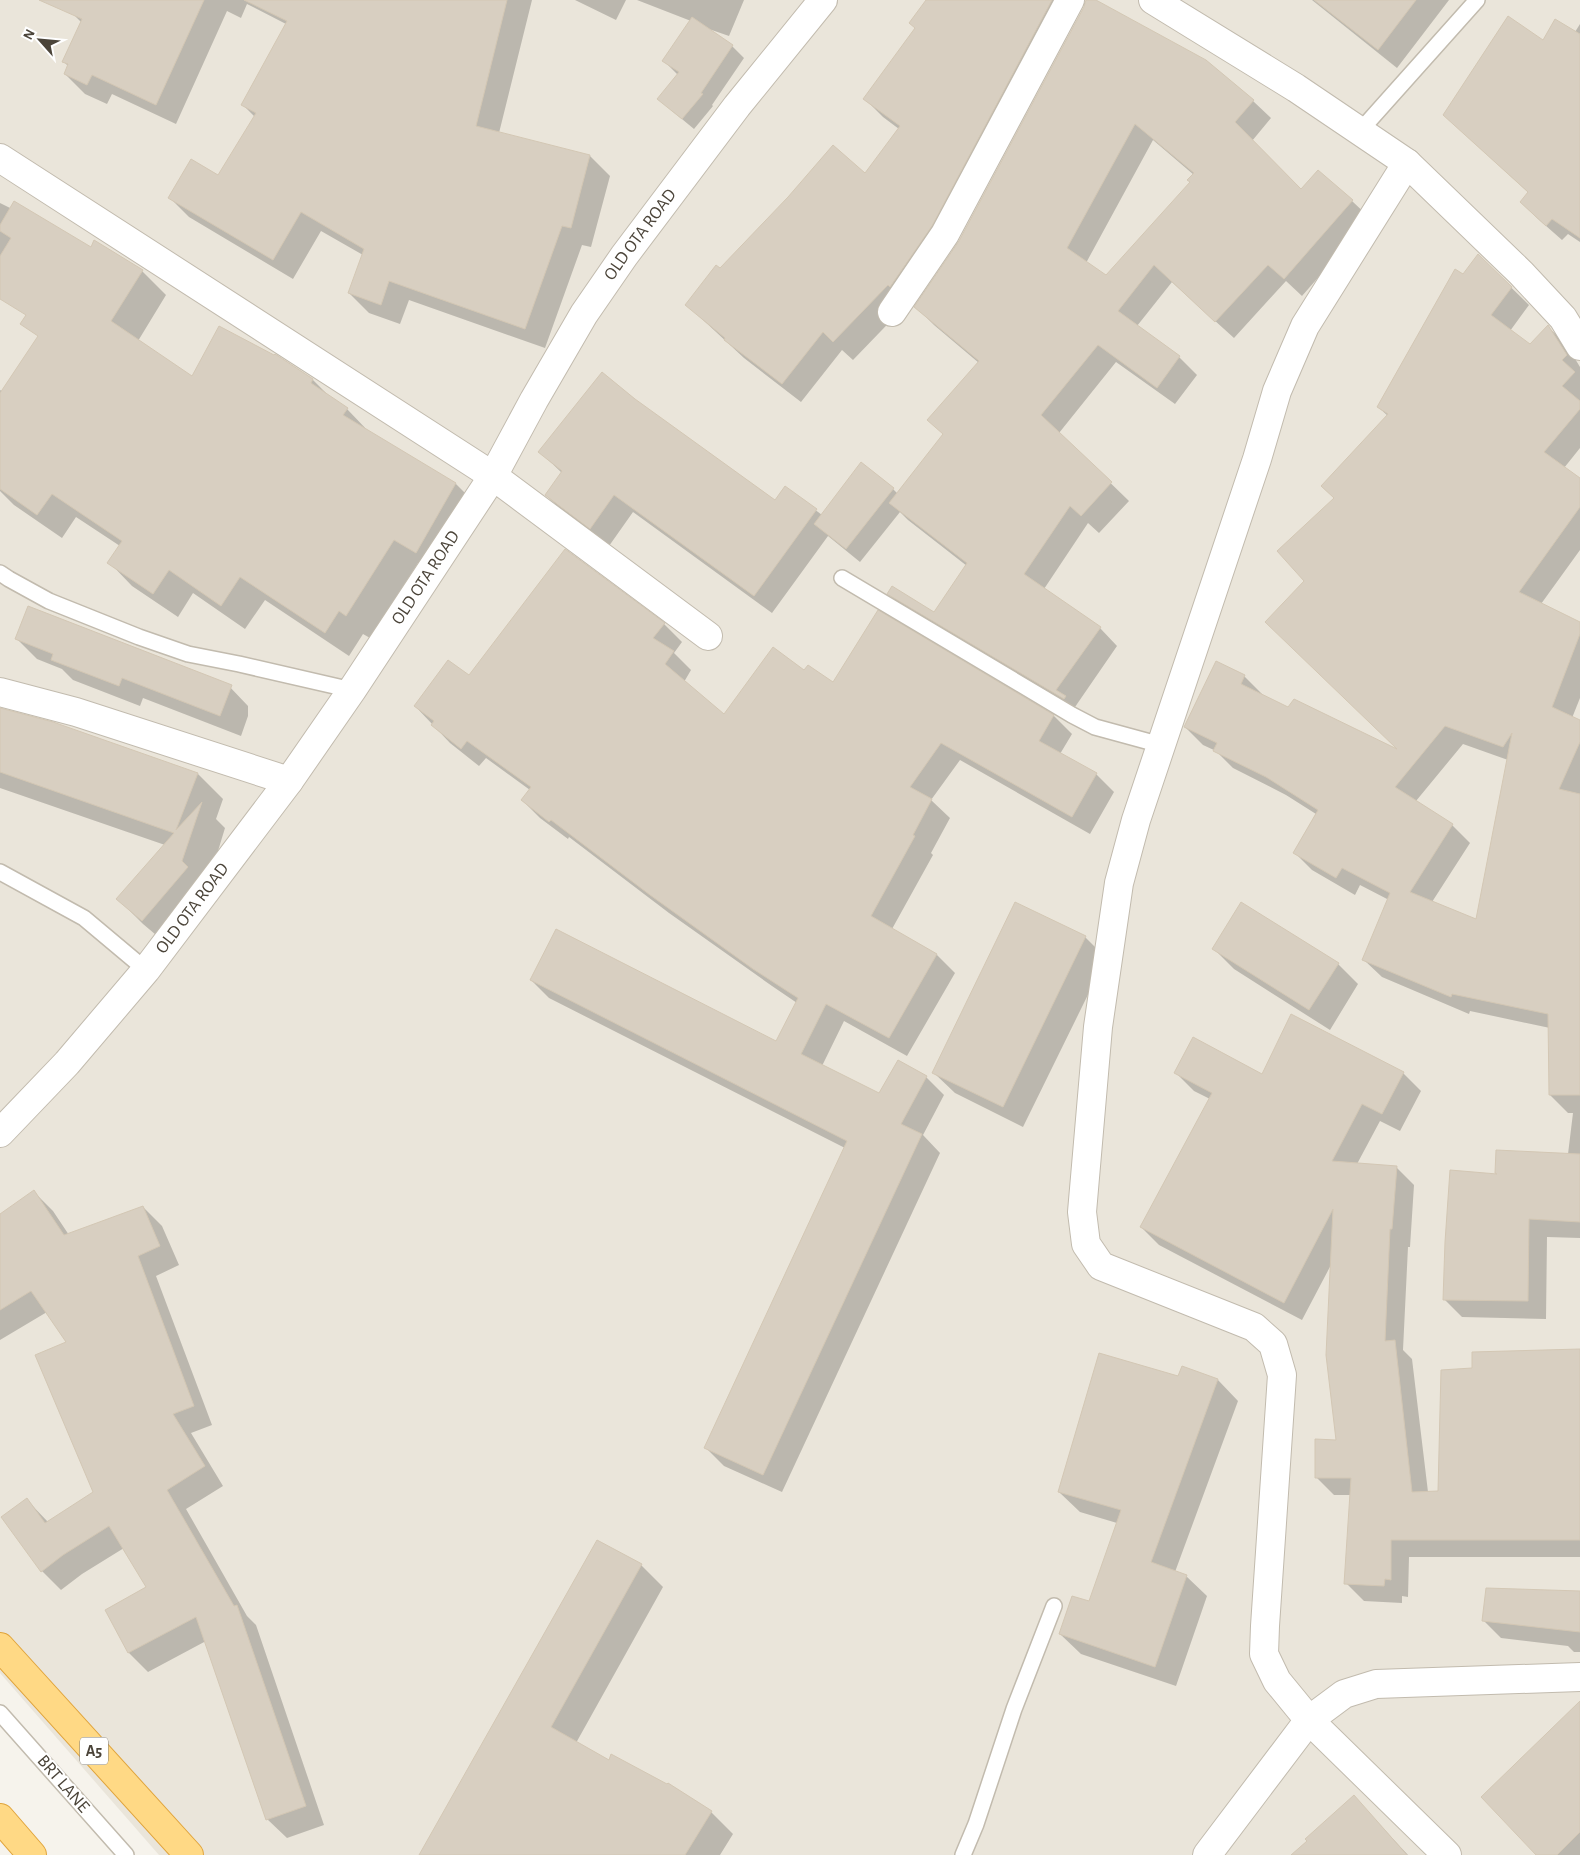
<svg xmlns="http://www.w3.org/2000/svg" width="1580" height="1855" viewBox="0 0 1580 1855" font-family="'Alegreya Sans',sans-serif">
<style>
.residential{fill:#eae5da}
.shadow{fill:#0003;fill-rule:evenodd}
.building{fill:#d8cfc1;stroke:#d3c7b4;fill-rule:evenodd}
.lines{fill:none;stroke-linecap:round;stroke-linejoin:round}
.service-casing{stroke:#c2bbae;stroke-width:18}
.minor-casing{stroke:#c2bbae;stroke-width:30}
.trunk-casing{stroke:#e0a43c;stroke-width:30}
.service{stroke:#fff;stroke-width:15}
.minor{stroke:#fff;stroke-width:28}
.trunk{stroke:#ffd985;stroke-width:28}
.labels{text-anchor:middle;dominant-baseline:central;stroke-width:4;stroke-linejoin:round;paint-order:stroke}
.shield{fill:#fff;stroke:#817c74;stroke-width:1}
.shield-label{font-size:16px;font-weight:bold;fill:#4b4439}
.street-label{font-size:18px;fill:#4b4439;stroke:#fff}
</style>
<rect width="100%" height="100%" fill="#f6f3ec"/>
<path class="residential" d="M 0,0 L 1580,0 L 1580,1855 L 159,1855 L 0,1673 Z"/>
<path class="shadow" d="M 66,0 L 532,0 L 499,133 L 590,156 L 610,176 L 591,247 L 582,245 L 545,348 L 409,300 L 400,324 L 369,313 L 349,293 L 363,255 L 321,231 L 293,279 L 189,217 L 169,197 L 219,177 L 255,117 L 243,105 L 286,24 L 247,4 L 241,18 L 227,11 L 176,124 L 112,94 L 107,104 L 85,94 L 65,74 L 69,67 L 64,62 L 82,23 L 74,15 Z
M 575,0 L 626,0 L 616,20 Z
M 637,0 L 744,0 L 729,36 L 706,28 L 732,46 L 744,58 L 712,105 L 713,106 L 694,129 L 671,110 L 678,75 L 664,61 L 691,21 Z
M 927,0 L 1083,0 L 1085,4 L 1080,5 L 908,303 L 853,360 L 842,350 L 801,402 L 744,358 L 687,305 L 720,269 L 865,175 L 899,129 L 883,117 L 865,99 L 916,29 Z
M 1087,0 L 1094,0 L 1253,101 L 1271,118 L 1252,141 L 1301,191 L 1352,201 L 1370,218 L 1302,296 L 1286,281 L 1234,338 L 1172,282 L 1137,326 L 1179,357 L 1197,375 L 1175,404 L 1116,362 L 1059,433 L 1129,501 L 1099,533 L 1088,523 L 1044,589 L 1100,628 L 1117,646 L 1075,707 L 1083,715 L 907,612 L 889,594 L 934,614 L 967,566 L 908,520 L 900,512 L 860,562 L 828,536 L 772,613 L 633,512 L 609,546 L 564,513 L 546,495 L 562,473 L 540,452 L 634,400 L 775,502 L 785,487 L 822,515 L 893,489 L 898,494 L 944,435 L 979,363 L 934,325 L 916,307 L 960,242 L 1085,8 ZM 1153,140 L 1194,175 L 1191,182 L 1106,277 L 1086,263 Z
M 1312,0 L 1449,0 L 1397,68 Z
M 1580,24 L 1580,242 L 1568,234 L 1562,240 L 1537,218 L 1521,202 L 1529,193 L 1444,115 L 1543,41 L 1575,32 Z
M 0,203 L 91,248 L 142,271 L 166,295 L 138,341 L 192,378 L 313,380 L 331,398 L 347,409 L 370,433 L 456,484 L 480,508 L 440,576 L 418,563 L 370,638 L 363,634 L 349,656 L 265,600 L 245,629 L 193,593 L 178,617 L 132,586 L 109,562 L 120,546 L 76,517 L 62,538 L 14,505 L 0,491 L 0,390 L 3,392 L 105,366 L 0,277 Z
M 1478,255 L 1529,305 L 1510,331 L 1530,346 L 1548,327 L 1566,344 L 1580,367 L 1580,448 L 1564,468 L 1580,480 L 1580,550 L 1541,604 L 1580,623 L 1580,698 L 1572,718 L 1580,721 L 1580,1238 L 1547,1237 L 1546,1319 L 1462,1317 L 1444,1299 L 1499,1175 L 1568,1154 L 1573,1113 L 1568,1113 L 1550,1095 L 1550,1028 L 1470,1011 L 1469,1014 L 1382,977 L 1364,960 L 1389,900 L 1360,885 L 1355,895 L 1312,870 L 1294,852 L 1316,814 L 1286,795 L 1233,768 L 1216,751 L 1203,745 L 1185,727 L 1244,676 L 1262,694 L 1261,696 L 1288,709 L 1401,752 L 1306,581 L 1335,498 L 1388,416 L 1378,407 ZM 1463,744 L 1508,760 L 1477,921 L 1432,902 L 1470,843 L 1452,825 L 1416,801 Z
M 565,551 L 664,624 L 682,642 L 674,653 L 691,670 L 684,682 L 724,716 L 805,672 L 833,684 L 878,612 L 1054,716 L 1072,734 L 1060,754 L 1096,774 L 1114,792 L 1090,834 L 960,760 L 931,800 L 950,818 L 931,853 L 933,855 L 892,929 L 937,955 L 955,973 L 907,1056 L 844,1021 L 822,1066 L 880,1095 L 899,1062 L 926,1077 L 944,1095 L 923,1135 L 940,1153 L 782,1492 L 724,1466 L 706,1448 L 845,1148 L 549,998 L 531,980 L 777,1043 L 797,1003 L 772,986 L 669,913 L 569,837 L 568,839 L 540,818 L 522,800 L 530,790 L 486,758 L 479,766 L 450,743 L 415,706 L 469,677 Z
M 17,639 L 228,685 L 248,706 L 248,716 L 241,736 L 143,698 L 140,706 L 73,680 L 62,669 L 37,659 Z
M 0,709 L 198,774 L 223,799 L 216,819 L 225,828 L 207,887 L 168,945 L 143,924 L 118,899 L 165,845 L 0,788 Z
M 1085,937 L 1106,958 L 1023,1127 L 955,1093 L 934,1073 Z
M 1214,949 L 1338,964 L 1358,984 L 1330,1030 L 1234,969 Z
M 1176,1073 L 1262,1075 L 1403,1073 L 1421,1091 L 1400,1131 L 1380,1121 L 1357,1164 L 1396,1167 L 1414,1185 L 1410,1247 L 1408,1247 L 1403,1350 L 1412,1359 L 1428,1492 L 1440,1492 L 1474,1369 L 1580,1350 L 1580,1557 L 1409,1557 L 1408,1597 L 1402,1596 L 1402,1603 L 1364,1601 L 1346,1583 L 1351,1495 L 1334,1495 L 1316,1477 L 1338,1441 L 1332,1263 L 1302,1320 L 1159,1245 L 1141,1227 L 1210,1099 L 1194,1091 Z
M 34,1192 L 53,1211 L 69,1235 L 143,1207 L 162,1226 L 179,1265 L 156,1276 L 212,1425 L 191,1433 L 223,1486 L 186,1509 L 247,1616 L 256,1625 L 324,1825 L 287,1838 L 267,1819 L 206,1641 L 148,1672 L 129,1653 L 106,1610 L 147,1588 L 124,1548 L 82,1574 L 61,1590 L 42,1571 L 27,1500 L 48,1522 L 95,1493 L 67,1343 L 47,1312 L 0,1340 L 0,1215 Z
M 1182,1368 L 1218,1380 L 1238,1401 L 1175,1572 L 1186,1576 L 1207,1596 L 1176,1686 L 1081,1654 L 1060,1634 L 1090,1603 L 1117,1523 L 1080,1512 L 1059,1492 L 1179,1377 Z
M 641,1565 L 663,1587 L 576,1743 L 609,1761 L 711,1812 L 733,1834 L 720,1855 L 425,1855 Z
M 1580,1592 L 1580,1652 L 1574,1652 L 1568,1646 L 1501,1638 L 1483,1620 Z
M 1580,1703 L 1580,1855 L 1538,1855 Z
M 1354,1797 L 1408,1855 L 1293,1855 Z"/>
<path class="building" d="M 39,0 L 204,0 L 156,105 L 92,75 L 87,85 L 64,74 L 68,64 L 62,62 L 82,19 Z
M 244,0 L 507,0 L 476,126 L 590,155 L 571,228 L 562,226 L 525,329 L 389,281 L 381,305 L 348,293 L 364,249 L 301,212 L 273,260 L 168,198 L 191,159 L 218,175 L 256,113 L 241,105 L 287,21 Z
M 926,0 L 1052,0 L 932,226 L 890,287 L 888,285 L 833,342 L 823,332 L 782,384 L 724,340 L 725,338 L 685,305 L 716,265 L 720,268 L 788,197 L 833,145 L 865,173 L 900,126 L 863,99 L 915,28 L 909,23 Z
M 1086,0 L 1096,0 L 1206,60 L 1254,100 L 1235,122 L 1301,189 L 1318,170 L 1353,200 L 1284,279 L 1268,265 L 1215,322 L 1154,265 L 1118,311 L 1180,356 L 1157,388 L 1098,345 L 1041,415 L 1112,482 L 1081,516 L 1070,506 L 1024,574 L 1101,627 L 1056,690 L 1066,696 L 1064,699 L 887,594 L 892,586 L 934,612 L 967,563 L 889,503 L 943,434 L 927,420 L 979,361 L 914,307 L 959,241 L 1084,7 ZM 1135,124 L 1194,173 L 1187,180 L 1190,182 L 1106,275 L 1067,248 Z
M 1314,0 L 1416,0 L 1378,50 Z
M 1508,16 L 1543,40 L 1555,19 L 1580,34 L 1580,238 L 1552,219 L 1546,226 L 1520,202 L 1528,192 L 1443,115 Z
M 692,17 L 733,45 L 701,93 L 703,94 L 682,119 L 657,99 L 679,72 L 662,61 Z
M 14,201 L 91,247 L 94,240 L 143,270 L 111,321 L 192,376 L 219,326 L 274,355 L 275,354 L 313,379 L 311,383 L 348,408 L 343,415 L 456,483 L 416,553 L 394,540 L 346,616 L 339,611 L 325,633 L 240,577 L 221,606 L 169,570 L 153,594 L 107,563 L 122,541 L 52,494 L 37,515 L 0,489 L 0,393 L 38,336 L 20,324 L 26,315 L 0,299 L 0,256 L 11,238 L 0,231 L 0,225 Z
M 1478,254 L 1512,287 L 1491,315 L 1530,344 L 1548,325 L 1567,355 L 1562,360 L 1575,372 L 1562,386 L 1580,401 L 1580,409 L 1544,452 L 1580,478 L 1580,507 L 1519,592 L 1580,622 L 1580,634 L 1552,707 L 1580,720 L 1580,742 L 1559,789 L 1580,794 L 1580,1095 L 1549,1095 L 1548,1014 L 1452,994 L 1451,997 L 1362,960 L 1390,893 L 1342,868 L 1336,878 L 1293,853 L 1318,810 L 1266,777 L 1213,751 L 1217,743 L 1184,727 L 1216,661 L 1245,675 L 1241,684 L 1288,707 L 1294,699 L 1397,749 L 1265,622 L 1304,581 L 1277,551 L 1334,498 L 1321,486 L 1388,414 L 1377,407 L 1455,269 L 1463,274 ZM 1445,726 L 1503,747 L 1512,733 L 1476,919 L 1410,892 L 1453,824 L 1395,787 Z
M 602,372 L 635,399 L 775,500 L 785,486 L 817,509 L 754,596 L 614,495 L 590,529 L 545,495 L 562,471 L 538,452 Z
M 861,462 L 894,488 L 846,549 L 814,524 Z
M 565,549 L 665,623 L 653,638 L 674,651 L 665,664 L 724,714 L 773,647 L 804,670 L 808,665 L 833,682 L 878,610 L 1054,715 L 1039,741 L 1097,773 L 1072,817 L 941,743 L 910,787 L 932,799 L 913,835 L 915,836 L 871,916 L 937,954 L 889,1038 L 826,1004 L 801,1054 L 879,1093 L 898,1060 L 927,1076 L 901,1124 L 922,1134 L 763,1475 L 704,1448 L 847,1141 L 530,980 L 556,929 L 776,1041 L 798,998 L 753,969 L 650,895 L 551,820 L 549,822 L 521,800 L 531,787 L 467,741 L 461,749 L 431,725 L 434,721 L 414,706 L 448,660 L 469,675 Z
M 28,606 L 232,685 L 220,716 L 122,678 L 119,686 L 51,660 L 53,654 L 15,639 Z
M 0,708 L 53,722 L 198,773 L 176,830 L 202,802 L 182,861 L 188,867 L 142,921 L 116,899 L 174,833 L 0,772 Z
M 1015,902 L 1086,936 L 1003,1107 L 932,1073 Z
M 1241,902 L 1339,963 L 1309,1010 L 1212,949 Z
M 1291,1014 L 1404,1072 L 1382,1114 L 1362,1104 L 1332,1161 L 1397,1166 L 1392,1229 L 1390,1229 L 1385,1341 L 1395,1340 L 1412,1492 L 1438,1491 L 1441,1370 L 1472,1368 L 1472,1352 L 1580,1349 L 1580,1540 L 1391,1540 L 1391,1580 L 1385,1579 L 1384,1586 L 1344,1584 L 1351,1478 L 1315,1478 L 1315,1439 L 1336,1440 L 1326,1355 L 1333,1209 L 1284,1303 L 1140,1227 L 1212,1093 L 1174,1073 L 1193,1037 L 1262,1074 Z
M 1496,1150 L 1580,1154 L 1580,1222 L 1529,1219 L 1528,1301 L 1443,1300 L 1445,1242 L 1450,1170 L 1497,1174 L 1495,1173 Z
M 34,1190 L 64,1235 L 143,1206 L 160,1246 L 138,1256 L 194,1406 L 173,1414 L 205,1466 L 167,1490 L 234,1606 L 237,1605 L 306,1806 L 266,1820 L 196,1617 L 128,1653 L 105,1610 L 146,1587 L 109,1526 L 63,1555 L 41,1572 L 1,1517 L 27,1498 L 45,1523 L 93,1492 L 35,1355 L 66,1342 L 31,1291 L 0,1310 L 0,1214 Z
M 1099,1353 L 1178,1376 L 1182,1366 L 1218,1379 L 1151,1562 L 1187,1575 L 1155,1667 L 1059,1634 L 1072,1596 L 1089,1601 L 1121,1510 L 1058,1492 Z
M 597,1540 L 642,1564 L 551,1727 L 609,1760 L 611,1754 L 667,1784 L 668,1783 L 712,1811 L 685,1855 L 419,1855 Z
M 1486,1588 L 1580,1591 L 1580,1632 L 1482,1621 Z
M 1580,1701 L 1580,1832 L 1557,1855 L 1536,1855 L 1481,1797 Z
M 1354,1795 L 1407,1855 L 1291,1855 L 1307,1841 L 1305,1839 Z"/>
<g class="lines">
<g class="service-casing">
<path id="service" d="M 1360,131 L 1477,0
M 0,573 L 9,579 L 49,601 L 139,637 L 188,654 L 239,664 L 352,690
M 842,578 L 1072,715 L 1095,727 L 1161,745
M 0,872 L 84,918 L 146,970
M 0,1713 L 126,1855
M 963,1855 L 976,1824 L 1014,1709 L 1054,1606"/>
</g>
<g class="minor-casing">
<g id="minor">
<path d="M 1153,0 L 1296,88 L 1407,163 L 1521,273 L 1563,318 L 1580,346"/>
<path d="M 0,158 L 493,476 L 708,636"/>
<path d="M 1407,163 L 1305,326 L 1277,391 L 1257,459 L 1136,820 L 1119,883 L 1098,1027 L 1082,1212 L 1086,1244 L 1101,1266 L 1254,1327 L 1273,1344 L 1282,1375 L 1265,1626 L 1264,1654 L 1277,1681 L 1309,1720 L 1447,1855"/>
<path d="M 892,312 L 945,234 L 1070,0"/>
<path d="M 0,692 L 76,712 L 289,781"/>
<path id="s1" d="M 0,1133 L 67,1063 L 146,970 L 289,781 L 352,690 L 493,476 L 534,400 L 584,314 L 624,256 L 737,106 L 823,0"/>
<path d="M 1207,1855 L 1309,1720 L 1344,1694 L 1376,1684 L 1580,1677"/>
</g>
</g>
<g class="trunk-casing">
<path id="trunk" d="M 0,1647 L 189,1855
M 0,1818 L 32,1855"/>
</g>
<use href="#service" class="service"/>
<use href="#minor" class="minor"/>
<use href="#trunk" class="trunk"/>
</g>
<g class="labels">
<rect class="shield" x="80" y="1737.5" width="28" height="27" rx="4"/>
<g class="shield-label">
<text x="94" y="1751">A5</text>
</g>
<g class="street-label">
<text stroke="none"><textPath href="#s1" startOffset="1106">OLD OTA ROAD</textPath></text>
<text stroke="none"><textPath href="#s1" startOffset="701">OLD OTA ROAD</textPath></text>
<text stroke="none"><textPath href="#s1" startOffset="296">OLD OTA ROAD</textPath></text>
<text transform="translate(63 1784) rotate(49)">BRT LANE</text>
</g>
</g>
<g transform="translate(40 40) rotate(297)" stroke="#ffffff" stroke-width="4" paint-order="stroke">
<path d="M0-4L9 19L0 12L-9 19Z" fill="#4b4439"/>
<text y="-8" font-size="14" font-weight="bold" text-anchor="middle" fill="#4b4439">N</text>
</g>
</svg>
